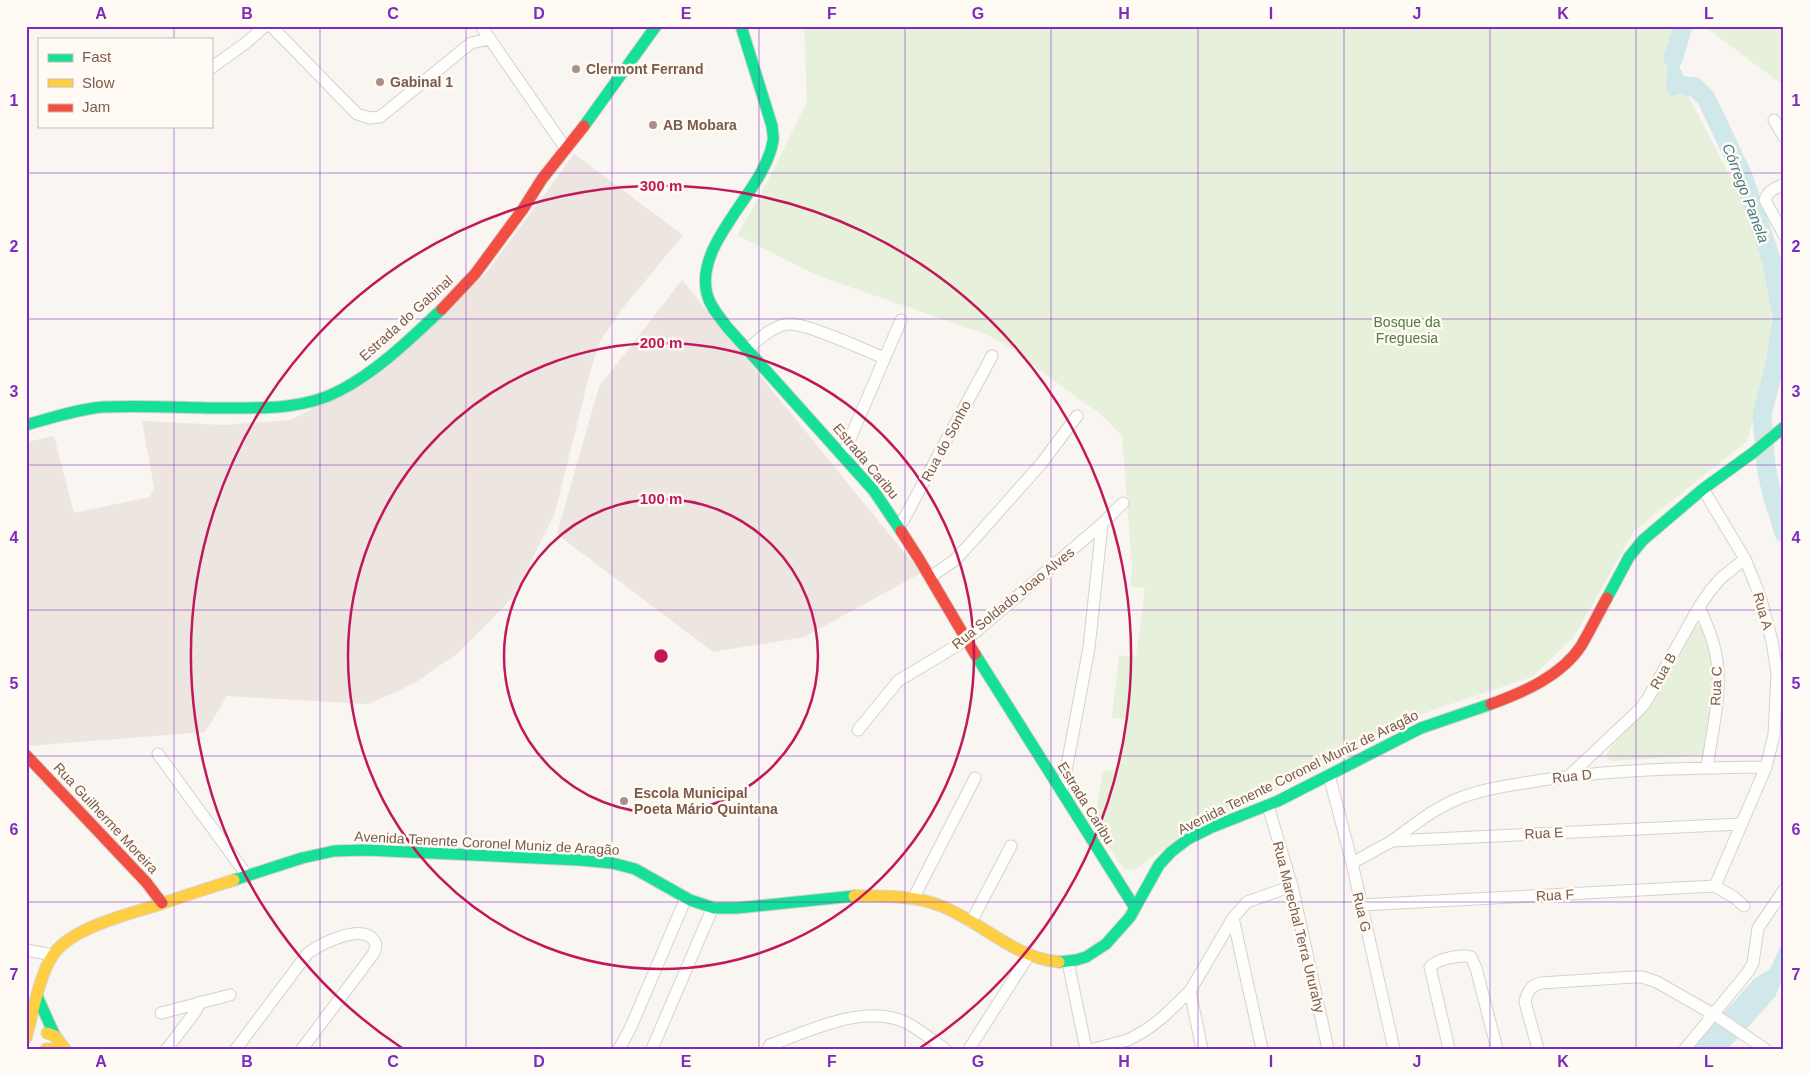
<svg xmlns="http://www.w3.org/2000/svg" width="1810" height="1075" viewBox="0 0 1810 1075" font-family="Helvetica,sans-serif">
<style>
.industrial{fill:#ede5e0}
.green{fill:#e7f0db}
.water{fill:#d0e8ea}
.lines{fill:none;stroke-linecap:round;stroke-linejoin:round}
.river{stroke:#d0e8ea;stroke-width:19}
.street-casing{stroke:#d7d1cb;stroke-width:13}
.fast-casing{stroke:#d9d2cb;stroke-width:13}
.slow-casing{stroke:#d9d2cb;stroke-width:13}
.jam-casing{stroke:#d9d2cb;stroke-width:13}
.street{stroke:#fefefd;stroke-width:11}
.fast{stroke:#16e098;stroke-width:11}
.slow{stroke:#ffcf43;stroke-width:11}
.jam{stroke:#f24e42;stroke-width:11}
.grid{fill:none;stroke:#7b2cbf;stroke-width:1;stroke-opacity:0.55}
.ring{fill:none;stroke:#c2185b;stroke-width:2.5}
.poi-dot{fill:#a69286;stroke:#fffaf3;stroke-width:2}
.labels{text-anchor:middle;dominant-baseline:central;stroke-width:5;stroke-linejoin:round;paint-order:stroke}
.poi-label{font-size:14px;font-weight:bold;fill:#7a5c4d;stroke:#fffaf3;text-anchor:start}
.street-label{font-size:14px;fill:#7a5c4d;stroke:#fffaf3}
.park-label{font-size:14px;fill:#537a41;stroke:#fffaf3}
.water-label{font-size:15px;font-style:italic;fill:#437c86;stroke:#fffaf3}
.centre{fill:#c2185b;stroke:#fffaf3;stroke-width:2.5}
.ring-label{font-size:15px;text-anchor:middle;font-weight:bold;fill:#c2185b;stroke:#fffaf3;stroke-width:5;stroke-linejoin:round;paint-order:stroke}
.neatline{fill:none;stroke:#7b2cbf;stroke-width:2}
.grid-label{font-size:16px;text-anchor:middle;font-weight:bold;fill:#7b2cbf}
</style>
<rect width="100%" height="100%" fill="#f9f5f0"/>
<path class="industrial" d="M 574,154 L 683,235 L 622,309 L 599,343 L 589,376 L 555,513 L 513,597 L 457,654 L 413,684 L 368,704 L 227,696 L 205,732 L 28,746 L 26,743 L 26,442 L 54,436 L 74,513 L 150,497 L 154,488 L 142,421 L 224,425 L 291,420 L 339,395 L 410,347 L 487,272 Z
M 682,280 L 921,573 L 804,637 L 713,652 L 557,534 L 599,387 Z"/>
<path class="green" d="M 804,26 L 1676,26 L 1671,39 L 1666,83 L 1676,96 L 1686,91 L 1746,208 L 1770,279 L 1772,353 L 1747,441 L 1634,531 L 1574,637 L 1532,677 L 1412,717 L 1323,769 L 1191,828 L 1135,870 L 1124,869 L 1094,827 L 1103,770 L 1117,772 L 1126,719 L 1112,718 L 1119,655 L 1136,657 L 1145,588 L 1130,586 L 1132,567 L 1122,436 L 1101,414 L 1083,402 L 1005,344 L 988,335 L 816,275 L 737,235 L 762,192 L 807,102 Z
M 1704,26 L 1784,26 L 1784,86 Z
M 1696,625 L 1704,626 L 1713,661 L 1712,715 L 1703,755 L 1610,761 L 1607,756 L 1609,749 L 1649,705 L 1691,629 Z"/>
<path class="water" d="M 1680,34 C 1678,48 1675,65 1685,77 C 1693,86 1702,83 1706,98 L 1694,90 C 1682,89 1668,107 1666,83 L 1671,39 Z
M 1784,939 L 1784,975 L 1775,997 L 1728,1049 L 1691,1049 L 1755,978 L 1770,969 Z"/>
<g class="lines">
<path class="river" d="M 1673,59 L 1683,26
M 1687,86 L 1695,87 L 1706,98 L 1743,176 L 1772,262 L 1782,318 L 1776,360 L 1762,415 L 1766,466 L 1772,495 L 1784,533"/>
<g class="street-casing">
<path id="street" d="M 271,26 L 357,114 L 370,118 L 380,117 L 471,43 L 489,39
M 481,26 L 566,149
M 211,68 L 247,42 L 265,26
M 1774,120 L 1784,137
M 1784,184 C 1776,188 1767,191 1765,200 L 1784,235
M 747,350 C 758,340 773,325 789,324 C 806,323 865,350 884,358
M 843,455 L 901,320
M 1703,489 L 1745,559 L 1760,596 L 1772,641 L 1777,673 L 1774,735 L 1766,767 L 1715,886
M 899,528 L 992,356
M 930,577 L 955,560 L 968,546 L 1041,464 L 1077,416
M 1699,607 C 1705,621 1712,635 1715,650 C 1724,688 1712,730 1707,768
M 858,730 L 898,681 L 966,640 L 1102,524 L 1123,503
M 158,754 L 243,870 L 246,877
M 1329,775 L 1352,863 L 1394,1049
M 1570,775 L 1640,709 L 1647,700 L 1699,607 L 1710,591 L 1721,578 L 1745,559
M 1062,792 L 1089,648 L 1102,524
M 1268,806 L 1292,886 L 1328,1049
M 1392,841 C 1412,826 1431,811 1453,801 C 1477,790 1505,786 1530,782 C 1608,769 1688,768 1766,767
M 1352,863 L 1392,841 L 1741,824
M 913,899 L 975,778
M 1361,905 L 1715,886 L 1735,898 L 1744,906
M 1233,918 L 1262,1049
M 971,922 L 1011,846
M 26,950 L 53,955
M 1068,962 L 1086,1049
M 1190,991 L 1202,1049
M 161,1013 L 230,995
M 167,1049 L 195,1012 L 200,1002
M 236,1049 L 308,953 C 321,944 359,924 373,939 C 377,944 376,947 374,953 L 302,1049
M 619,1049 L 630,1029 L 686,898
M 652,1049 L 713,907
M 768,1049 L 770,1045 C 810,1031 865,1002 907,1023 C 920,1030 932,1040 945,1049
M 969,1049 L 1029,955
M 1094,1049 L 1128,1040 L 1146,1030 L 1163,1017 L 1190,991 L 1233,918 L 1247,902 L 1292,886
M 1449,1049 L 1430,967 C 1437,959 1461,954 1471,957 L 1476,968 L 1497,1049
M 1538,1049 L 1525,1002 C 1527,992 1531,985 1541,983 L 1633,977 L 1642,977 L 1657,982 L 1718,1017 L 1765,1049
M 1685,1049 L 1748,972 L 1753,963 L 1758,928 L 1784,890"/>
</g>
<g class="fast-casing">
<path id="fast" d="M 741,26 L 772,126 C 772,131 774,136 773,141 C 765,191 694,242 707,294 C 710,307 720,317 727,327 L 874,491 L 901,531
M 584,126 L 656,26
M 26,425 C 51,418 78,409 103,407 C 145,405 187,408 228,408 C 265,408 305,409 339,391 C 378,371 411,338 442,309
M 1607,598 L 1629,557 L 1643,540 L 1703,489 L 1754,452 L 1784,427
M 975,654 L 1135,908
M 234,880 L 302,858 L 334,851 L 366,850 L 579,860 L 612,863 L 635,869 L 690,900 L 714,908 L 737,908 L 854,896
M 1059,962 L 1076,960 L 1086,957 L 1106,944 L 1130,917 L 1159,865 L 1171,852 L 1188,839 L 1210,828 L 1278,801 L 1421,728 L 1491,704
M 37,996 L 55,1036"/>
</g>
<g class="slow-casing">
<path id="slow" d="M 854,896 C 882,896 915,895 941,906 C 982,922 1014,958 1059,962
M 47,1033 L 55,1036 L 65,1049
M 26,1038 C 33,1014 39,975 53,955 C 71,928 128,914 158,905 C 183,896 209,888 234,880
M 46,1049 L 63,1049"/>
</g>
<g class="jam-casing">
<path id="jam" d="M 442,309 L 475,274 L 523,209 L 542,179 L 584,126
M 901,531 L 919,559 L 975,654
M 1491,704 C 1524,692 1561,676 1581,646 C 1590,631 1598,614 1607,598
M 26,755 L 146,882 L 162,903"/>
</g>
<use href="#street" class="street"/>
<use href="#fast" class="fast"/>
<use href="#slow" class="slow"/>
<use href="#jam" class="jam"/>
</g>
<path class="grid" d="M 174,26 L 174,39M 320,26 L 320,1049M 466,26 L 466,1049M 612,26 L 612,1049M 759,26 L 759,1049M 905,26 L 905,1049M 1051,26 L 1051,1049M 1198,26 L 1198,1049M 1344,26 L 1344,1049M 1490,26 L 1490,1049M 1636,26 L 1636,1049M 174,126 L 174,1049M 26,173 L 1784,173M 26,319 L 1784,319M 26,465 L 1784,465M 26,610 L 1784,610M 26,756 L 1784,756M 26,902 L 1784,902"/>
<g class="ring">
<circle cx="661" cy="656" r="157"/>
<circle cx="661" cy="656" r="313"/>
<path d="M402 1048A470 470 0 1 1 920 1048"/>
</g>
<g class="poi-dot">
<circle cx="576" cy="69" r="5"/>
<circle cx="380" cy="82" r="5"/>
<circle cx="653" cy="125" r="5"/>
<circle cx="624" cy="801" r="5"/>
</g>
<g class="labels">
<g class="poi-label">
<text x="586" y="69">Clermont Ferrand</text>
<text x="390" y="82">Gabinal 1</text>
<text x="663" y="125">AB Mobara</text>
<text x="634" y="793">Escola Municipal<tspan x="634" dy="16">Poeta Mário Quintana</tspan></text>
</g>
<g class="street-label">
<text transform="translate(406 318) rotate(-42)">Estrada do Gabinal</text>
<text transform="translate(946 441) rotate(-62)">Rua do Sonho</text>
<text transform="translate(866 461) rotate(50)">Estrada Caribu</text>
<text transform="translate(1013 598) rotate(-39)">Rua Soldado Joao Alves</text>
<text transform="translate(1763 611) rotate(74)">Rua A</text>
<text transform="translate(1663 671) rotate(-61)">Rua B</text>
<text transform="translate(1716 686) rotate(-88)">Rua C</text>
<text transform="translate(1298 772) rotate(-26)">Avenida Tenente Coronel Muniz de Aragão</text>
<text transform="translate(1572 776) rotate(-6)">Rua D</text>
<text transform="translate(1086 803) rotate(58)">Estrada Caribu</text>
<text transform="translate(106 818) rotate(47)">Rua Guilherme Moreira</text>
<text transform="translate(1544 833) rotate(-3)">Rua E</text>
<text transform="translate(487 843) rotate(3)">Avenida Tenente Coronel Muniz de Aragão</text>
<text transform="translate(1555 895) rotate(-3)">Rua F</text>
<text transform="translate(1362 912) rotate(77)">Rua G</text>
<text transform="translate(1299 927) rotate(76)">Rua Marechal Terra Ururahy</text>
</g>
<g class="park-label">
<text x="1407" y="322">Bosque da<tspan x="1407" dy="16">Freguesia</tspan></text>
</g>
<g class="water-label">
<text transform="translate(1746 193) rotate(69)">Córrego Panela</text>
</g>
</g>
<circle cx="661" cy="656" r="8" class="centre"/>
<g class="ring-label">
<text x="661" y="191">300 m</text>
<text x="661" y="348">200 m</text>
<text x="661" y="504">100 m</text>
</g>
<rect width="1810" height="1075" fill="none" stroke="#fffaf3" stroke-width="55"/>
<rect x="38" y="38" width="175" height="90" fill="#fffaf3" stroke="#cabbb1"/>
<rect x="48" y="54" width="25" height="8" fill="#16e098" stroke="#cabbb1"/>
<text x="82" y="62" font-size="15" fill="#7a5c4d">Fast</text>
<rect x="48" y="79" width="25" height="8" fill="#ffcf43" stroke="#cabbb1"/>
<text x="82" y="88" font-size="15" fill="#7a5c4d">Slow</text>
<rect x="48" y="104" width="25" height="8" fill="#f24e42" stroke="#cabbb1"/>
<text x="82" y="112" font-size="15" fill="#7a5c4d">Jam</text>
<rect x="28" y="28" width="1754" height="1020" class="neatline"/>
<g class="grid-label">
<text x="101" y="19">A</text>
<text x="247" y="19">B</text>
<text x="393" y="19">C</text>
<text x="539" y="19">D</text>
<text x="686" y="19">E</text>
<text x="832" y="19">F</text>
<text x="978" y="19">G</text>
<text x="1124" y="19">H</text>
<text x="1271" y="19">I</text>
<text x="1417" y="19">J</text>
<text x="1563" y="19">K</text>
<text x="1709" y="19">L</text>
<text x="14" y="106">1</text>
<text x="1796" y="106">1</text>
<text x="14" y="252">2</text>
<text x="1796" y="252">2</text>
<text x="14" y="397">3</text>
<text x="1796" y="397">3</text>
<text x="14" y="543">4</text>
<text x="1796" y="543">4</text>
<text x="14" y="689">5</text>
<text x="1796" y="689">5</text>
<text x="14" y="835">6</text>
<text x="1796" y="835">6</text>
<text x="14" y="980">7</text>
<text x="1796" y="980">7</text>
<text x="101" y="1067">A</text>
<text x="247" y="1067">B</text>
<text x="393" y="1067">C</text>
<text x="539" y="1067">D</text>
<text x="686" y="1067">E</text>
<text x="832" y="1067">F</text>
<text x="978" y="1067">G</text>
<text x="1124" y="1067">H</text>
<text x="1271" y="1067">I</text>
<text x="1417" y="1067">J</text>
<text x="1563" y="1067">K</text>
<text x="1709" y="1067">L</text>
</g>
</svg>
